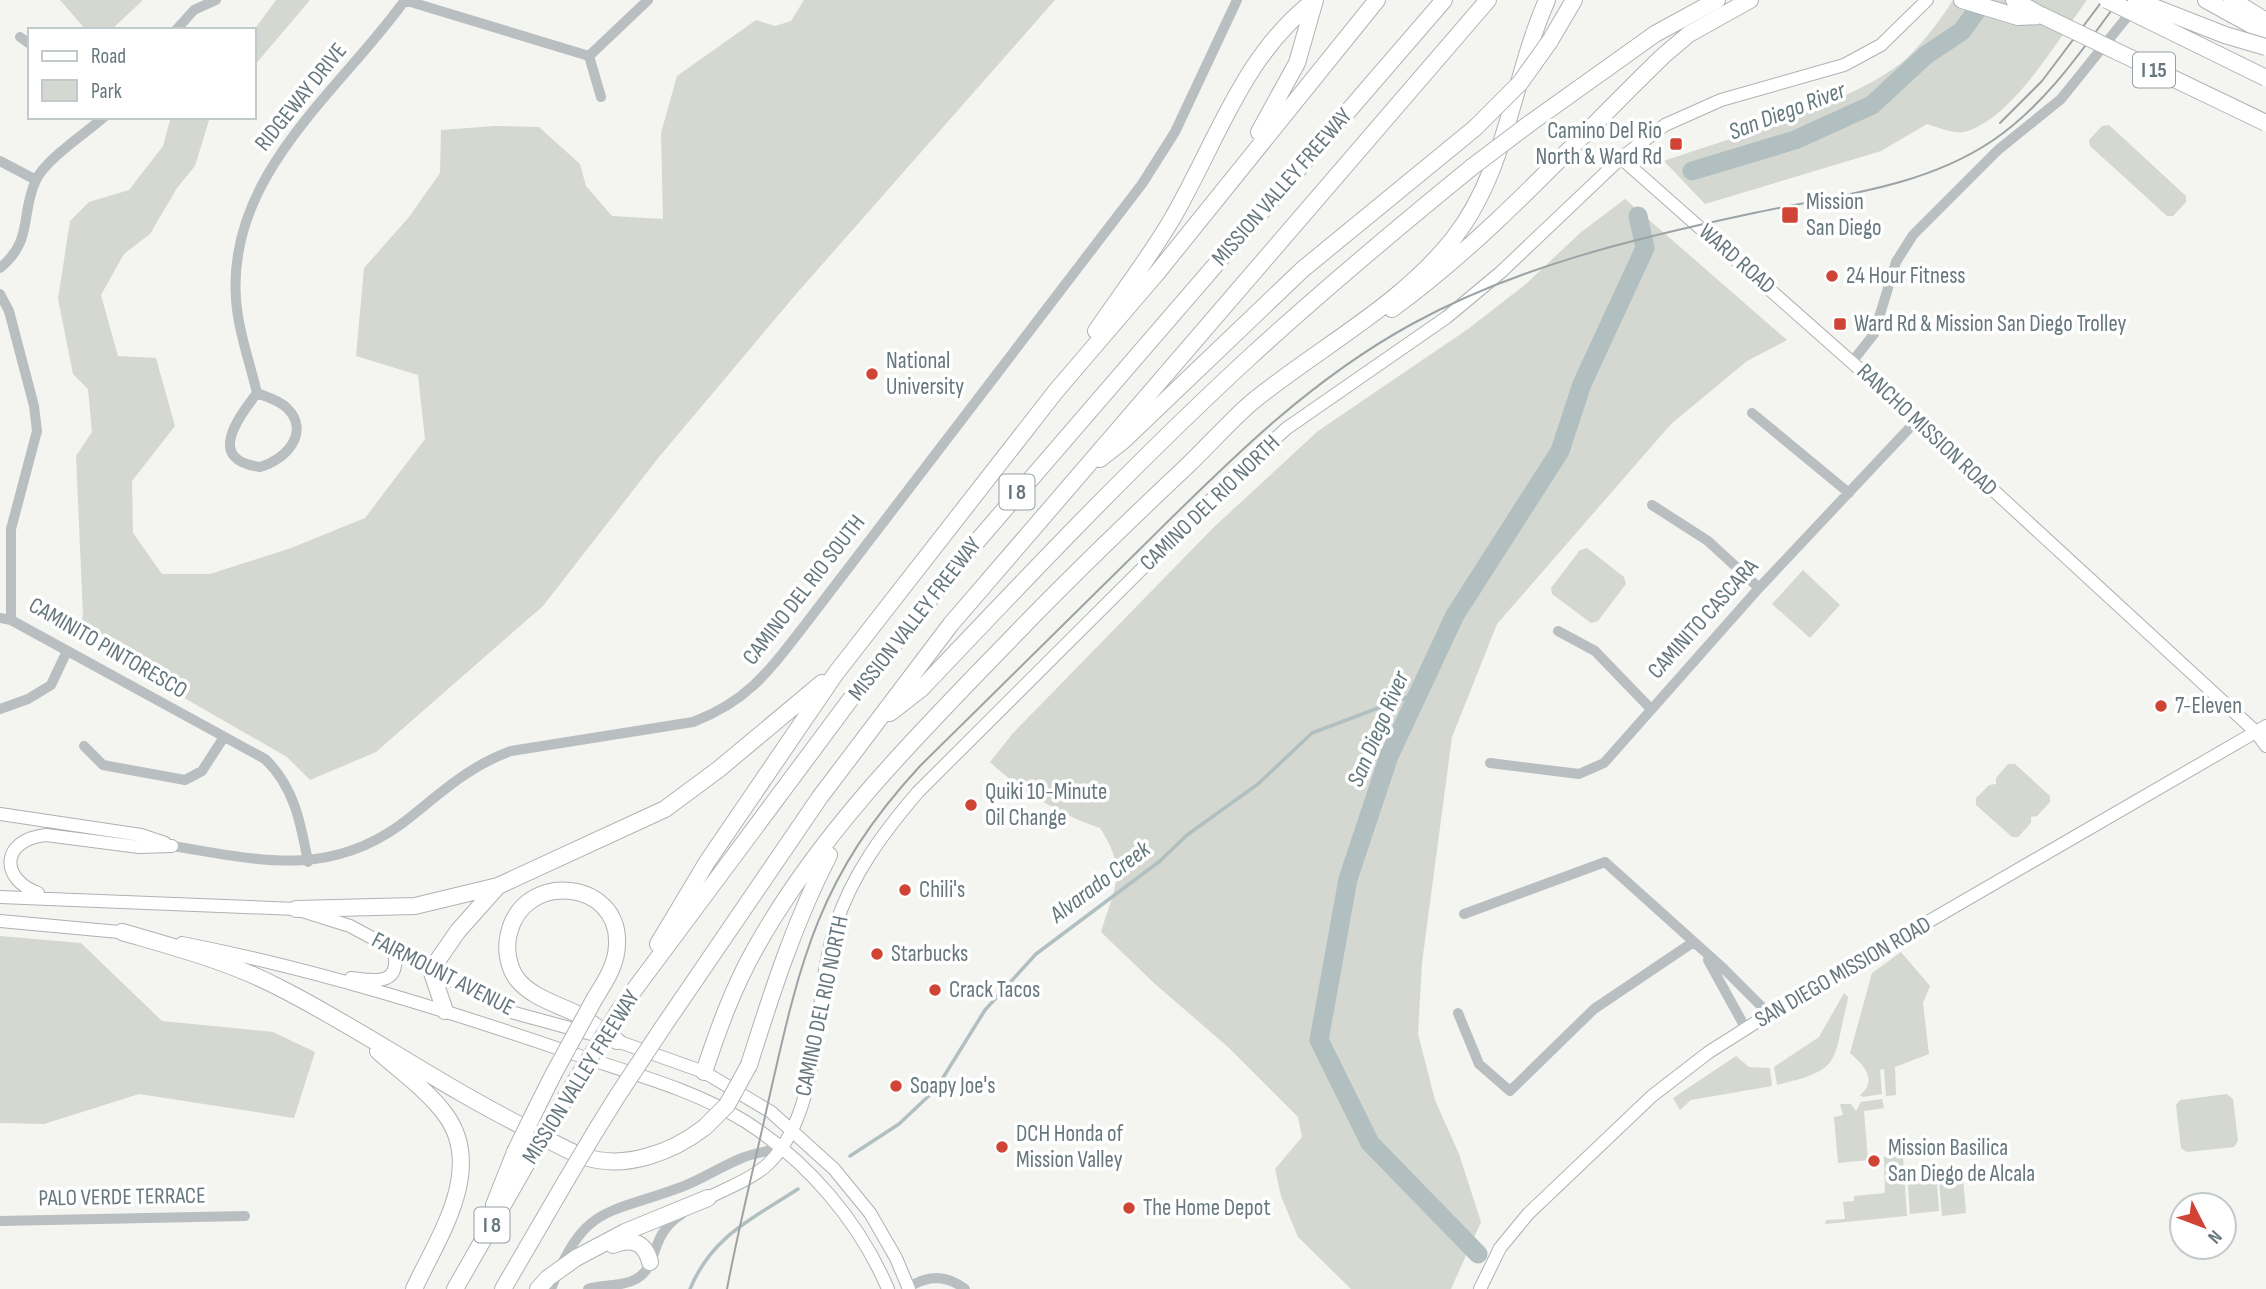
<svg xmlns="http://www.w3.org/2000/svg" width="2266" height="1289" viewBox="0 0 2266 1289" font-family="'Sofia Sans Condensed',sans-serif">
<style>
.green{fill:#d4d8d0}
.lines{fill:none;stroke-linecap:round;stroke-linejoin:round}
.stream{stroke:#b1bfc1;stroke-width:3.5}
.river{stroke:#b1bfc1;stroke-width:19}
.major-casing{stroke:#adb2b4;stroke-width:14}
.highway-casing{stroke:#afb3b5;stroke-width:18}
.minor{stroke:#b9bec0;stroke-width:10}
.major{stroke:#fff;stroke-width:12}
.highway{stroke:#fff;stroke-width:16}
.tram{stroke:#9ba3a6;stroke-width:2}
.highway-bridge-casing{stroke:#afb3b5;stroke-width:18;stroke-linecap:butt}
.highway-bridge{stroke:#fff;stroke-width:16}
.poi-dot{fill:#cf4435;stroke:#fff;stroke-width:2.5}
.labels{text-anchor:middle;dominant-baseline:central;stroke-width:7;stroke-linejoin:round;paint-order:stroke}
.shield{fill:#fff;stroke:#94a0a5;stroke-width:2}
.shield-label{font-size:21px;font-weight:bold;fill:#66777e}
.street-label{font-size:23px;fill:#66777e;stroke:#fff}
.poi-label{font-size:23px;fill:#66777e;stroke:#fff;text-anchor:start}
.water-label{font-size:24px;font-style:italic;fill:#62787b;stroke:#fff}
</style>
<rect width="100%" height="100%" fill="#f4f4f1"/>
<path class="green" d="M 60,0 L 143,0 L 111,30 L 86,30 Z
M 276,0 L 310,0 L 254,66 L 254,30 Z
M 804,0 L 1055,0 L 797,293 L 659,457 L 543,606 L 376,752 L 310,780 L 287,757 L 78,637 L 83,615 L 76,456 L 92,432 L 88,389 L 73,374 L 58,299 L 70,221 L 89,202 L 129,190 L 163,146 L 171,117 L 210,117 L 195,166 L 177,188 L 150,234 L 124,254 L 101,295 L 118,356 L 156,358 L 175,426 L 132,481 L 133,533 L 162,574 L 210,574 L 291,548 L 365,518 L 425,439 L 418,375 L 356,356 L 364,268 L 409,217 L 440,173 L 441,130 L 494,126 L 539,127 L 580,164 L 586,186 L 612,216 L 663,219 L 661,133 L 677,76 L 756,20 L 775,26 L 791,21 Z
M 1953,0 L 2087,0 C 2059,38 2012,120 1964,132 C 1954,134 1937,127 1927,124 L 1881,151 L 1705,204 L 1664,161 C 1728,138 1864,101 1910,55 C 1926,39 1941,19 1953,0 Z
M 2109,125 L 2186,196 L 2186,202 L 2173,216 L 2167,216 L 2090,146 L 2089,140 L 2102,126 Z
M 1625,199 L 1787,340 L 1747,361 L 1671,424 L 1497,624 L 1452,737 L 1422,963 L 1418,1034 L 1435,1100 L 1459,1154 L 1481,1222 L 1451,1289 L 1351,1289 L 1298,1237 L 1281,1196 L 1275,1169 L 1302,1137 L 1298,1117 L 1228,1047 L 1155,984 L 1101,932 C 1115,886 1128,871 1100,828 C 1062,816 1020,790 990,762 L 1013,733 L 1214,527 L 1318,431 L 1468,329 L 1526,284 L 1580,233 Z
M 1587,548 L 1624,577 L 1626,584 L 1598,621 L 1591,623 L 1552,594 L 1551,588 L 1580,550 Z
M 1803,570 L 1840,605 L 1810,638 L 1772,604 Z
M 2008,764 L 2015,764 L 2050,796 L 2050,802 L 2037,816 L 2031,817 L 2031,823 L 2018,837 L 2012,837 L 1976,805 L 1976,798 L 1989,785 L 1996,784 L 1996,778 Z
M 0,936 L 81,943 L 162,1021 L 273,1032 L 315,1052 L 294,1118 L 139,1094 L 44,1124 L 0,1123 Z
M 1901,952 L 1930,986 L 1923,1003 L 1929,1054 L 1895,1067 L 1896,1095 L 1886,1096 L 1884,1069 L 1880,1070 L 1882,1094 L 1863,1097 L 1860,1095 C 1879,1079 1862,1064 1850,1053 L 1872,973 Z
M 1844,993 L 1848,997 L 1847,1003 C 1832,1065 1842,1069 1777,1085 L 1774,1067 L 1819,1037 Z
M 1736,1056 L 1749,1067 L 1770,1068 L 1772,1086 L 1691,1100 L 1680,1110 L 1673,1098 Z
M 2227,1094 L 2233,1099 L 2238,1141 L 2234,1147 L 2187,1152 L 2181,1148 L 2176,1105 L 2180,1100 Z
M 1882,1099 L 1884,1108 L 1864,1111 L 1868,1160 L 1838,1163 L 1834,1117 L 1843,1115 L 1840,1104 L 1851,1104 L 1856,1111 L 1861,1102 Z
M 1903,1155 L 1907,1216 L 1825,1224 L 1826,1220 L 1845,1219 L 1843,1202 L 1854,1201 L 1854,1196 L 1885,1193 L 1884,1157 Z
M 1962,1167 L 1966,1213 L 1942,1216 L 1938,1169 Z
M 1936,1171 L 1939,1211 L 1910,1214 L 1907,1174 Z"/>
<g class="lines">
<path class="stream" d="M 850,1156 L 899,1124 L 936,1089 L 985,1010 L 1036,954 L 1160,861 L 1187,835 L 1258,784 L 1312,733 L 1418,693
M 690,1289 C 712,1236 752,1219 798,1189"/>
<path class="river" d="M 1692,171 L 1795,140 L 1872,105 L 1926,55 L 1962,31 L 1984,0
M 1478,1254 L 1370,1143 L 1319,1040 L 1348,879 L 1389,756 L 1455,615 L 1560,451 L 1582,384 L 1645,248 L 1638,216"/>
<g class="major-casing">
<path id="major" d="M 1621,158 L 1917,420 L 2256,732
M 2266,737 L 2256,732 L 2266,746
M 0,814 L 141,835 L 165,843
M 38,893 C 0,879 0,840 46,835 L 139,847 L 172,846
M 0,897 L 296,909 L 350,926 L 511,1012 L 617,1041 L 704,1072 L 771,1112 L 834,1169 L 870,1213 L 896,1258 L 909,1289
M 0,921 L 130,933
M 182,943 C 315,969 446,1010 574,1054 C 633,1074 693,1089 746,1122 C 808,1162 859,1221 888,1289
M 351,978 C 378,982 403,985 393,947
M 708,1198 C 727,1188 752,1179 768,1164 C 824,1110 812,998 835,927 C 852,874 883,833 918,792 L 1248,463 L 1287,428 L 1447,317 L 1501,272 L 1621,158 L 1665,125 L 1721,100 L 1844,65 L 1881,45 L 1927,0
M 1480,1289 L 1500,1248 L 1528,1214 L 1652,1096 L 1709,1052 L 1769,1014 L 2266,726"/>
</g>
<g class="highway-casing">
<path id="highway" d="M 1962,0 L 2018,17 L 2043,16
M 2014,0 L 2042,16
M 2206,0 L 2266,33
M 2232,0 L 2266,21
M 1550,41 L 1574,0
M 1529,124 L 1655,34 L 1717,0
M 1259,132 L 1297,63 L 1315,0
M 1392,309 C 1492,236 1574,142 1663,56 L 1689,34 L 1750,0
M 1096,331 C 1122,293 1149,258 1172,219 C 1216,144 1243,54 1315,0
M 1100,459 L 1123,441 L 1303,269 L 1475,128
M 890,713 L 921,689 C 1028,576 1135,463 1250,357 C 1322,291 1396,229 1472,167
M 296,909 L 415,906 L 498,886 L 665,809 L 719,769 L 822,683
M 122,932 C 177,948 231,962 282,989 C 366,1032 443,1087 528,1129 C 546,1138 566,1151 585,1157 C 626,1170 673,1152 705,1127
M 658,944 L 707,862 L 836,673 L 1056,391 L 1157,273 L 1377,0
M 595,998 C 605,982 617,964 617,944 C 620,880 524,870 509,933 C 505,948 508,967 517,979 C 531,997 557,1004 577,1014 C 591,1022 604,1033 617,1041
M 620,1009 L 850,700 L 961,560 L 1444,0
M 445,1011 L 431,970 L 458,931 L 498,886
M 663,1027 L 820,797 L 951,624 L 1488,0
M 378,1051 C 400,1071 427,1090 445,1114 C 486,1169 438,1237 414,1289
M 749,1065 C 772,992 794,923 829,855
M 704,1072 C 718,1030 733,988 755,949 C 825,823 933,720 1032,617 C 1083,565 1135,515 1187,466 C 1209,445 1230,421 1252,402 C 1318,348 1400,306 1453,239 C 1508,169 1512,79 1547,0
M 537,1107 L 553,1075
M 554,1117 L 575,1082
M 595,1132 L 618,1095
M 494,1205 L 515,1152
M 613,1245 C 633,1237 645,1243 650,1262
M 576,1258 L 625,1232 L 708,1198
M 455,1289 L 528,1161
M 503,1289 L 567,1179
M 538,1289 L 548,1278"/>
</g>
<path class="minor" d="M 404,0 L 589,56
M 176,30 L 194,10 L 216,0
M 20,37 L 30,44
M 589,56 L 648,0
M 589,56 L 601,97
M 0,161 L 36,180
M 0,268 C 34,240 20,214 36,180 C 46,159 86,133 104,117
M 0,294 L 9,311 L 34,406 L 37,431 L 11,529 L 11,620
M 1852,362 L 1874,334 L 1896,262 L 1913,235 L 1998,150 L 2061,99 L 2135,7
M 257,393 C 250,363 238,330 236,299 C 227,174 339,92 405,0
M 257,393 C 267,397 279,400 287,408 C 311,432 286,460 260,467 C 205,460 239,417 257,393 Z
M 1752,413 L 1849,493
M 1652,505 L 1708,541 L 1759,588
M 0,618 L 11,620 L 265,759 C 294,786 301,824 308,862
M 1558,631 L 1595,651 L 1651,709
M 0,709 L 28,699 L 51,685 L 67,651
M 84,746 L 103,765 L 185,780 L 202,771 L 224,737
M 1490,763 L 1579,774 L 1604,763 L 1759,588 L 1917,420
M 172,846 C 255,859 325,879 400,825 C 437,797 466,767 511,751 L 693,722 C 748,701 769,671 804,626 L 1142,184 L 1175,132 L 1237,0
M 1464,914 L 1605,862 L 1723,968 L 1769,1014
M 1708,960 L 1746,1029
M 1458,1013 L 1479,1064 L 1510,1091 L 1594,1009 L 1692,943
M 0,1221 L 245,1216
M 551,1289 C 584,1203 608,1215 684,1186 C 704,1178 722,1166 742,1158 C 754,1153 767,1151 779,1149
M 588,1289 C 603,1284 622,1287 636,1279 C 660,1266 648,1235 682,1214
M 906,1289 C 926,1275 946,1274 965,1289"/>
<use href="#major" class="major"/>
<use href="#highway" class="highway"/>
<path class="tram" d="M 2000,123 L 2042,81 L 2103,0
M 727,1289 C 738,1230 753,1171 766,1112 C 799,966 815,880 920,766 C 993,694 1067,621 1140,549 C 1225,465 1306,382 1412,324 C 1518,266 1636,238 1754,213 C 1834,196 1922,188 1992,141 C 2045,105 2081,52 2119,0"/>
<g class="highway-bridge-casing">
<path id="highway-bridge" d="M 2107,0 L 2266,78
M 2136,0 L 2225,35 L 2266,47
M 2043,16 L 2266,123
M 1475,128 L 1520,83 L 1550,41
M 1472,167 L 1529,124
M 553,1075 L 595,998
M 575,1082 L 620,1009
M 618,1095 L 663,1027
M 705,1127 L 727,1105 L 749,1065
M 515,1152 L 537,1107
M 528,1161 L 554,1117
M 567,1179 L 595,1132
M 548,1278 L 576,1258"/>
</g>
<use href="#highway-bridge" class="highway-bridge"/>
</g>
<g class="poi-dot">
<rect x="1669" y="137" width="14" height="14" rx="3.5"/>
<rect x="1781" y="206" width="18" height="18" rx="3.5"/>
<circle cx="1832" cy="276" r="7"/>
<rect x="1833" y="317" width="14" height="14" rx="3.5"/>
<circle cx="872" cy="374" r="7"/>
<circle cx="2161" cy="706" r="7"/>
<circle cx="971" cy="805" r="7"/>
<circle cx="905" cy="890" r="7"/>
<circle cx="877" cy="954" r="7"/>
<circle cx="935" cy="990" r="7"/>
<circle cx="896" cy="1086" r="7"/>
<circle cx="1002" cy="1147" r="7"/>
<circle cx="1874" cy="1161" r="7"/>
<circle cx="1129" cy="1208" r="7"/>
</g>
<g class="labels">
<g class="shield">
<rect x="2133" y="52.5" width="42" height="35" rx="5"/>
<rect x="999.5" y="474.5" width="35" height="35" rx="5"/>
<rect x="474.5" y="1207.5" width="35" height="35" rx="5"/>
</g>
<g class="shield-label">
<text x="2154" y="70">I 15</text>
<text x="1017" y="492">I 8</text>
<text x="492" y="1225">I 8</text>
</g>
<g class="street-label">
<text transform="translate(301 97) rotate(-51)">RIDGEWAY DRIVE</text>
<text transform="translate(1282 187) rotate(-49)">MISSION VALLEY FREEWAY</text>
<text transform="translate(1737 259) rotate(41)">WARD ROAD</text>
<text transform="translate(1927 430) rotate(43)">RANCHO MISSION ROAD</text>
<text transform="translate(1210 503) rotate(-44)">CAMINO DEL RIO NORTH</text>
<text transform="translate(804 590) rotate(-52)">CAMINO DEL RIO SOUTH</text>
<text transform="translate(915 619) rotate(-52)">MISSION VALLEY FREEWAY</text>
<text transform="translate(1703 619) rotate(-48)">CAMINITO CASCARA</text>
<text transform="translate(108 648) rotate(30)">CAMINITO PINTORESCO</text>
<text transform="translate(1843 972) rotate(-30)">SAN DIEGO MISSION ROAD</text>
<text transform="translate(443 974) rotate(27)">FAIRMOUNT AVENUE</text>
<text transform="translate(822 1006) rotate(-78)">CAMINO DEL RIO NORTH</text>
<text transform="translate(581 1077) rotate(-58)">MISSION VALLEY FREEWAY</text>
<text transform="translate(122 1197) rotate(-1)">PALO VERDE TERRACE</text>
</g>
<g class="poi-label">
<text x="1662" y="131" text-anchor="end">Camino Del Rio<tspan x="1662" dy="26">North &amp; Ward Rd</tspan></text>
<text x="1806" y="202">Mission<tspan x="1806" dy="26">San Diego</tspan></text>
<text x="1846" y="276">24 Hour Fitness</text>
<text x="1854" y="324">Ward Rd &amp; Mission San Diego Trolley</text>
<text x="886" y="361">National<tspan x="886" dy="26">University</tspan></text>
<text x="2175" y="706">7-Eleven</text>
<text x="985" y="792">Quiki 10-Minute<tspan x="985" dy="26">Oil Change</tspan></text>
<text x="919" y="890">Chili's</text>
<text x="891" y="954">Starbucks</text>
<text x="949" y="990">Crack Tacos</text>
<text x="910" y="1086">Soapy Joe's</text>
<text x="1016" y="1134">DCH Honda of<tspan x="1016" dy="26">Mission Valley</tspan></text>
<text x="1888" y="1148">Mission Basilica<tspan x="1888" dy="26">San Diego de Alcala</tspan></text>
<text x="1143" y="1208">The Home Depot</text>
</g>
<g class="water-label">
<text transform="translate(1787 111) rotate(-21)">San Diego River</text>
<text transform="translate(1378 729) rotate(-67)">San Diego River</text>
<text transform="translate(1100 882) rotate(-37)">Alvarado Creek</text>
</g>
</g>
<rect x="28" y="28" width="228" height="91" fill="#ffffff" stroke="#c2c9cb" stroke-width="2"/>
<rect x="42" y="51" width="35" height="10" fill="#ffffff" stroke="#c2c9cb" stroke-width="2"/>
<text x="91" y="63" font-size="21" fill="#66777e">Road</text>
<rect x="42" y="80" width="35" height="21" fill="#d4d8d0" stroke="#c2c9cb" stroke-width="2"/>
<text x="91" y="98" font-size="21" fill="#66777e">Park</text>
<g transform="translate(2203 1226) rotate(132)"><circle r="33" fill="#ffffff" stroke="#c2c9cb" stroke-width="2"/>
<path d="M0-5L12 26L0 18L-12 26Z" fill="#cf4435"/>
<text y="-10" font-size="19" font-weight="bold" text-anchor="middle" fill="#66777e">N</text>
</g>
</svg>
